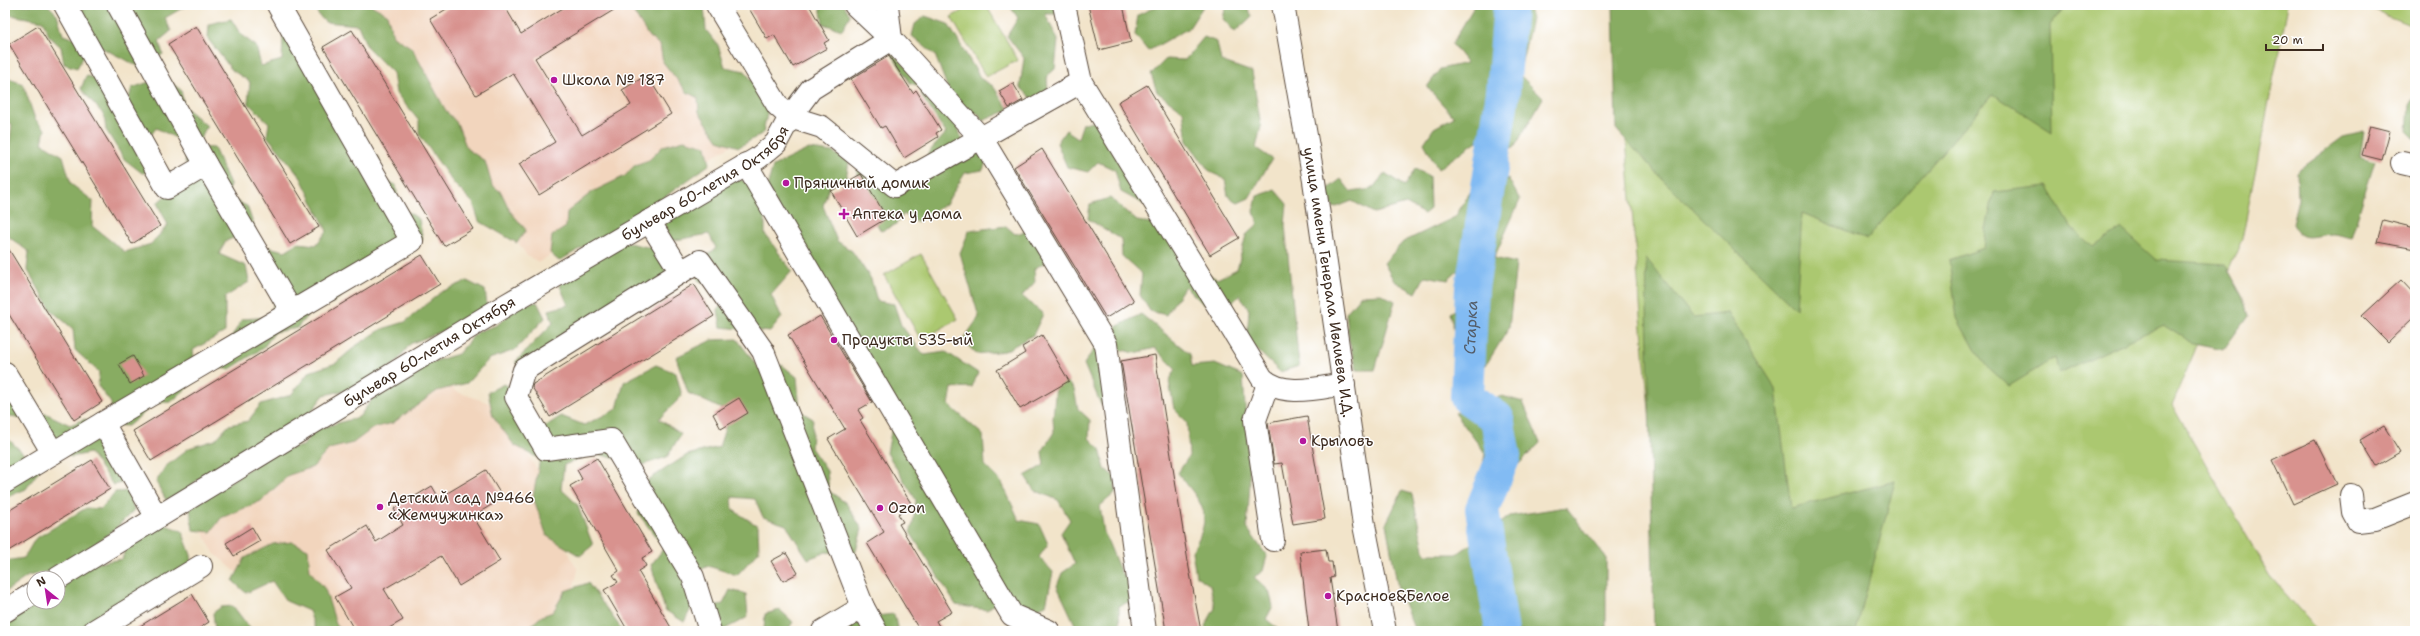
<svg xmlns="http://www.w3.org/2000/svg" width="2420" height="636" viewBox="0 0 2420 636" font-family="'Shantell Sans',sans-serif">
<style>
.built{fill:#f2d5bd}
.green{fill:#abc86f;stroke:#737946}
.forest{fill:#88ac62;stroke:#626b40}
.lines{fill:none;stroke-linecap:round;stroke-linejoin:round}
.river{stroke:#82bbf3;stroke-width:34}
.building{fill:#d8928e}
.minor-casing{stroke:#564638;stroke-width:24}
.minor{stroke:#fff;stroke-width:22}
.poi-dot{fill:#b5179e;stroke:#fff;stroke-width:1.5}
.labels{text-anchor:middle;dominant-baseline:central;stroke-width:3;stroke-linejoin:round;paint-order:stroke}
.poi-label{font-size:15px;fill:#3b2a1e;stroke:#fff;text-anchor:start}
.street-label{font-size:15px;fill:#3b2a1e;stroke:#fff}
.water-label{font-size:16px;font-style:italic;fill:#545d69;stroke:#fff}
</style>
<rect width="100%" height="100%" fill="#fff"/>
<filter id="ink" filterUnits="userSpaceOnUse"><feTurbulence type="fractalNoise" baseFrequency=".025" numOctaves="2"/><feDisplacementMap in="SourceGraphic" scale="8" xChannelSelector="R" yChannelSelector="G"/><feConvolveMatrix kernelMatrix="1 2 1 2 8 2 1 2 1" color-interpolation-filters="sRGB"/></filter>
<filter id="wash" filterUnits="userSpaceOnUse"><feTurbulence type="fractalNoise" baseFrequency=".012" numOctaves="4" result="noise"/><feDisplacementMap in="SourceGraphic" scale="16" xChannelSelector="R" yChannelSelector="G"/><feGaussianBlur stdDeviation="0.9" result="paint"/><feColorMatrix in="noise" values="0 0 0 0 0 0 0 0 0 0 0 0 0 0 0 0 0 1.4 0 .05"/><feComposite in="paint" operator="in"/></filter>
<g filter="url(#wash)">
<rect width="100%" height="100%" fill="#f2e4ca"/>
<path class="built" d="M 337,5 L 649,5 L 735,143 L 539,262 L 527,256 L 372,17 Z
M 443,373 L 455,391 L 500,407 L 546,485 L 537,495 L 578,570 L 566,615 L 540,631 L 334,631 L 288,551 L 243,578 L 214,553 L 196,520 Z"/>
<path class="green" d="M 973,5 L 986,5 L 1018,60 L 986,77 L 951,17 Z
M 1623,5 L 2288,5 L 2242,239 L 2172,405 L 2269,575 L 2318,631 L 1671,631 L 1655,481 L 1624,117 Z
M 2360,5 L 2415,5 L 2415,27 Z
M 921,254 L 958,319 L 921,340 L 884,275 Z"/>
<path class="forest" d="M 5,5 L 48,5 L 57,14 L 63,35 L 77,39 L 85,54 L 77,68 L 64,64 L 61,47 L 49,36 L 43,21 L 11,15 L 5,22 Z
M 105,5 L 124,10 L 133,5 L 184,5 L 184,7 L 165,18 L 171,31 L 159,41 L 163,54 L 142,68 L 92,43 L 76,10 Z
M 320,5 L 371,5 L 387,14 L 393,36 L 412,48 L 446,111 L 457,123 L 467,149 L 485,161 L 492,185 L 501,192 L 510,211 L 526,230 L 517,243 L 479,221 L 473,203 L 454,184 L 419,134 L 419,121 L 396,93 L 393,73 L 367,47 L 358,25 L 325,22 L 317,13 Z
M 629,5 L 704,5 L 706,30 L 718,45 L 725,67 L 745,71 L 769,105 L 763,133 L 739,147 L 718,140 L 699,112 L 698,98 L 687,92 L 663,62 L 660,45 L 649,37 Z
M 820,5 L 844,5 L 850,15 L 842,30 L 823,24 Z
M 1009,5 L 1067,5 L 1056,14 L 1045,14 L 1058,40 L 1055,69 L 1047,76 L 1048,93 L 1035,102 L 1020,87 L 1024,58 L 1007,36 L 1018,18 Z
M 1159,5 L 1204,5 L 1189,28 L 1148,51 L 1135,35 L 1138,15 Z
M 1226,5 L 1246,5 L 1252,16 L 1235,32 L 1223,19 Z
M 1475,5 L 1528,5 L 1532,19 L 1519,74 L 1543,98 L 1514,148 L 1481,138 L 1438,169 L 1424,143 L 1434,128 L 1454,117 L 1427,87 L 1440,69 L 1467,63 L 1452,44 Z
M 1613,5 L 2066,5 L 2050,25 L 2052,132 L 1993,94 L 1867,239 L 1802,213 L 1796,309 L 1662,179 L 1616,129 Z
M 925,16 L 948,24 L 981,79 L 993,86 L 1009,110 L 982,121 L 978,113 L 968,113 L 950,94 L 935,55 L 912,36 L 915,24 Z
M 231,19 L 241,35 L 256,46 L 261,66 L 282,60 L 283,34 L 370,150 L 379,158 L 380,178 L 396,185 L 399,206 L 419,219 L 423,240 L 357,282 L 334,302 L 310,312 L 297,328 L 275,332 L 263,348 L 230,369 L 214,368 L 242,319 L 270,317 L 276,294 L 252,257 L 268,247 L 285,251 L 298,243 L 316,245 L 327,231 L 300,176 L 267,136 L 269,123 L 248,103 L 250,82 L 232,70 L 208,39 L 209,24 Z
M 1204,37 L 1217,42 L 1221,61 L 1252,72 L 1261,126 L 1256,148 L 1272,159 L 1249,198 L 1238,203 L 1228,196 L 1225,179 L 1210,172 L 1187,141 L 1183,111 L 1157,92 L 1151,74 L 1166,59 L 1185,60 Z
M 890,51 L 955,114 L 961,138 L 987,159 L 983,170 L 965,173 L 946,204 L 916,222 L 904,214 L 895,225 L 881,231 L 865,204 L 857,169 L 881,179 L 925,168 L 928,153 L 946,133 L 923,98 L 920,86 L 910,83 Z
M 86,76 L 100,79 L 127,105 L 132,88 L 163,77 L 181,90 L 184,107 L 207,126 L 199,141 L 178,139 L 156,128 L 146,142 L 153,172 L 142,173 L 124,159 L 106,130 L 104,115 L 81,89 Z
M 5,77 L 23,84 L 35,119 L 45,129 L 42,143 L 63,156 L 71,184 L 93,201 L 92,226 L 125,252 L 151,244 L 168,225 L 157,203 L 194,170 L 185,163 L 188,147 L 214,148 L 230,184 L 227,197 L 247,206 L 255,229 L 226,241 L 219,254 L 246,266 L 249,282 L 225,297 L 225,332 L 193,350 L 197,379 L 171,402 L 156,403 L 128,426 L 113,425 L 111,403 L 98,386 L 99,372 L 75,350 L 73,329 L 51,310 L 27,269 L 29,252 L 9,237 L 5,228 L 5,150 L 9,148 L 12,124 L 5,121 Z
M 2415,95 L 2415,139 L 2407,131 L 2409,105 Z
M 1095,122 L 1145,205 L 1121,192 L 1115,170 L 1098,162 L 1088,172 L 1067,167 L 1057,143 L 1066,130 L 1078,138 L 1083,123 Z
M 2364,132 L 2360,157 L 2375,161 L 2351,238 C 2345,237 2339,234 2333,234 C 2315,234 2302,245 2292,224 L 2298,200 L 2297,171 L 2343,137 Z
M 684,140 L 706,146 L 710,164 L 648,209 L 559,261 L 550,253 L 552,236 L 566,227 L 567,212 L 592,192 L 625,176 L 635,165 L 649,160 L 663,146 Z
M 809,149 L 832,152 L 849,162 L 846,178 L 829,187 L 823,206 L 837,241 L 852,251 L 871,279 L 877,301 L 894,304 L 901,325 L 924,355 L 946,352 L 978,373 L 972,387 L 952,388 L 949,405 L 983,435 L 985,465 L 1002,483 L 1019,520 L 1039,524 L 1048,544 L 1039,557 L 1053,572 L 1046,605 L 1034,610 L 1016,609 L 1005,595 L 987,610 L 956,605 L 910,532 L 913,524 L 916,500 L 887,453 L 892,427 L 767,187 L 773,166 Z
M 1415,169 L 1429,176 L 1430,209 L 1424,214 L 1406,204 L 1374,213 L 1352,201 L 1334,208 L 1324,192 L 1341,179 L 1351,192 L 1372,189 L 1385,173 L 1404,186 Z
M 734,178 L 753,184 L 765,208 L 765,234 L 792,271 L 771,295 L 782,317 L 770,332 L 721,327 L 718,310 L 728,290 L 699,281 L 692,269 L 716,248 L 709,234 L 670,241 L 663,219 Z
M 1508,178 L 1520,200 L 1494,258 L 1516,263 L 1509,328 L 1486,365 L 1462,370 L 1450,313 L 1464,304 L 1463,266 L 1448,280 L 1425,276 L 1416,293 L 1394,281 L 1384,263 L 1403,242 L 1455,217 L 1471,191 L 1496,193 Z
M 2047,186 L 2072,228 L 2093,247 L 2122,229 L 2156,260 L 2225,264 L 2242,295 L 2248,316 L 2224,349 L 2190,342 L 2163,325 L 2059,373 L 2055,358 L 2009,386 L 1989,368 L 1974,349 L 1957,318 L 1949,260 L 1984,248 L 1986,229 L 1994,192 Z
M 1275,190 L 1287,204 L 1285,225 L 1299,366 L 1280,372 L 1247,340 L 1249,310 L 1240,295 L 1229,306 L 1203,304 L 1185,286 L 1166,315 L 1150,311 L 1140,295 L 1142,274 L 1122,256 L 1121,239 L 1088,219 L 1090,204 L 1110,198 L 1137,221 L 1173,227 L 1186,262 L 1217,279 L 1237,269 L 1246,235 L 1258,224 L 1254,211 L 1257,196 Z
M 1006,226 L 1015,234 L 1032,230 L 1047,261 L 1034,269 L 1035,282 L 1022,296 L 1043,314 L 1033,335 L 1005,351 L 976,354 L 963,340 L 979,317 L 960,253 L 969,231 Z
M 624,242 L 661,250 L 666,275 L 598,330 L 564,331 L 545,367 L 531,378 L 515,362 L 553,323 L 549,310 L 568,305 L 560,286 L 575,267 Z
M 1646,258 L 1693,317 L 1728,313 L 1776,389 L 1791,508 L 1895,481 L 1856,631 L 1654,631 Z
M 467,281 L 485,290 L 487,305 L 462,323 L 410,344 L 395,364 L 356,388 L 324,395 L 307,417 L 279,435 L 241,450 L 218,474 L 198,479 L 183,493 L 166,500 L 156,482 L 165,467 L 189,448 L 215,440 L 229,425 L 248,421 L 261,404 L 291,395 L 309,372 L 336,363 L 357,345 L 382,329 L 405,322 L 441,292 Z
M 1381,294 L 1395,301 L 1375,370 L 1357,370 L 1349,341 L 1346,313 L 1361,295 Z
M 537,302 L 545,318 L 515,350 L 489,359 L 467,383 L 437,391 L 393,423 L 373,428 L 353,443 L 329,449 L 313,467 L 289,475 L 261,501 L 221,518 L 211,532 L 193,530 L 190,509 L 274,452 L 303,446 L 314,430 L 359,417 L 376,394 L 429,363 L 458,354 L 477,332 L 497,325 L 521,305 Z
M 1141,314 L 1190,354 L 1192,366 L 1215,364 L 1243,376 L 1250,483 L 1247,528 L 1267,556 L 1263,571 L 1254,577 L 1269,591 L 1273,606 L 1266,619 L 1277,628 L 1275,631 L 1207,631 L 1205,626 L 1215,608 L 1210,585 L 1196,576 L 1192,551 C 1215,513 1202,504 1178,473 L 1189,456 L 1187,422 L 1174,409 L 1169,381 L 1176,369 L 1155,348 L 1135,353 L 1118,349 L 1112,404 L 1101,405 L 1084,364 L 1096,346 L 1111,343 L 1116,327 Z
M 737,339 L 764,375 L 782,365 L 797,377 L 800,411 L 813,419 L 811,448 L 827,471 L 829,491 L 846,503 L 862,529 L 855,554 L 826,552 L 808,559 L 786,525 L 763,517 L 755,499 L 732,497 L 733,510 L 758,526 L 759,551 L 737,575 L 708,566 L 682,580 L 694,603 L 684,622 L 665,610 L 651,565 L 664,548 L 638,513 L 648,480 L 687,455 L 719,447 L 730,413 L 688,393 L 676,357 L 712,340 Z
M 656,365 L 676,373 L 682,396 L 659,419 L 681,434 L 667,457 L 642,465 L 593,453 L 564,465 L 561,489 L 577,504 L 593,545 L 580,556 L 547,536 L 533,497 L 540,459 L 514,445 L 493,416 L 488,392 L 504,384 L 525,395 L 540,430 L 561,416 L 584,425 L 617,409 L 624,382 Z
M 5,376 L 22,418 L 5,415 Z
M 1064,379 L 1074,389 L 1078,409 L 1090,420 L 1089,438 L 1100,449 L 1105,469 L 1116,478 L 1115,493 L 1100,506 L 1104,532 L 1121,573 L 1136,584 L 1133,600 L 1119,606 L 1120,631 L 1078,631 L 1057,586 L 1062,573 L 1075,564 L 1061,533 L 1070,520 L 1058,500 L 1034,490 L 1025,476 L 1044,465 L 1042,452 L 1054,432 L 1053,418 L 1056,384 Z
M 1502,396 L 1523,402 L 1540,443 L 1504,479 L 1479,492 L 1485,453 L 1455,413 Z
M 45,413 L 70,425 L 85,419 L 105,433 L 125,482 L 113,485 L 90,453 L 71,457 L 51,444 L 40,421 Z
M 5,436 L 40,469 L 26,489 L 5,498 Z
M 128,491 L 134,510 L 114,530 L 60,569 L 28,576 L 5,592 L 5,561 L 24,558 L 35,539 L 86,508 L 101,509 L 115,492 Z
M 1402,491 L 1412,494 L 1425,554 L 1457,554 L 1510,516 L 1566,507 L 1606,557 L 1606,631 L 1415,631 L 1398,588 L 1386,524 Z
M 160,523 L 182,531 L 191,555 L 193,582 L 89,631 L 5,631 L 5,621 L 34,602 L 58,602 L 58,583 L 91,564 L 122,559 L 129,540 Z
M 292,542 L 308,549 L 310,571 L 325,589 L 336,624 L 341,631 L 316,631 L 309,611 L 286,601 L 272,581 L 246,593 L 233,581 L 245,558 L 273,544 Z
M 588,583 L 623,631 L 524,631 L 542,616 L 553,612 L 565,591 Z
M 730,590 L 746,594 L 748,617 L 721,631 L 698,631 L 701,630 L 712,606 L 723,604 Z
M 233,606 L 252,631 L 215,631 L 213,613 L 221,607 Z
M 780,610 L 793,622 L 787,631 L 764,631 L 765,614 Z
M 894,614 L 898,631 L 823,631 L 859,618 Z"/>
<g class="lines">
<path class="river" id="s1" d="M 1502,631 L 1482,509 L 1504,456 L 1497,418 L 1467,397 L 1472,288 L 1503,92 L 1510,5"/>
</g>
<g id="blocks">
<path class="building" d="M 453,5 L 504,5 L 521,34 L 568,5 L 622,5 L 535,58 L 582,135 L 631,105 L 622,90 L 647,75 L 671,114 L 539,195 L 519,164 L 555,142 L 513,73 L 476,95 L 430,19 Z
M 747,5 L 809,5 L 829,40 L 824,43 L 827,48 L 793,67 L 774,35 L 767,39 Z
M 1088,5 L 1123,5 L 1131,42 L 1099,50 Z
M 38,26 L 160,226 L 132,244 L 9,44 Z
M 196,26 L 319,227 L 290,244 L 168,44 Z
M 352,30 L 473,229 L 444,246 L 323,47 Z
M 889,56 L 913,93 L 916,90 L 941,130 L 936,133 L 938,137 L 904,158 L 885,126 L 881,128 L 851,79 Z
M 1013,83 L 1023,100 L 1009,108 L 999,91 Z
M 1147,85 L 1239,238 L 1210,255 L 1118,102 Z
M 2370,126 L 2390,131 L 2382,160 L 2362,155 Z
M 1042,149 L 1134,301 L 1106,318 L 1014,167 Z
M 861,174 L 887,218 L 857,236 L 831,191 Z
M 2383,220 L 2415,228 L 2415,249 L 2377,242 Z
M 5,243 L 102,402 L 74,420 L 5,308 Z
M 422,255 L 440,284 L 151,461 L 133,431 Z
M 2401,280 L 2415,295 L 2415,316 L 2388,342 L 2362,316 Z
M 694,284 L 714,316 L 550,417 L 532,387 L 533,384 Z
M 820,316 L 872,402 L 858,410 L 863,418 L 860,420 L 912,505 L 898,514 L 903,522 L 899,524 L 952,612 L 936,621 L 942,631 L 920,631 L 867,543 L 884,532 L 828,439 L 845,429 L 788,335 Z
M 1042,335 L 1069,381 L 1020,409 L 997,370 L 1025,353 L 1022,347 Z
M 1155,355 L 1189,568 L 1201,631 L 1166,631 L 1121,361 Z
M 133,356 L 144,376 L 130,384 L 119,364 Z
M 739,398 L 748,413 L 721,429 L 713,414 Z
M 1307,416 L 1325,519 L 1293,524 L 1282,463 L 1274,464 L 1268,423 Z
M 2384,426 L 2400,452 L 2376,466 L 2360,440 Z
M 2315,440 L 2337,484 L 2293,504 L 2272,460 Z
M 597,458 L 652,552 L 642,558 L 646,566 L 638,571 L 673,631 L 628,631 L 604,590 L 618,582 L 613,575 L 619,571 L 570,486 L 582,479 L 577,470 Z
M 92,460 L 110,489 L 5,553 L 5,513 Z
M 486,470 L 503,498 L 473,516 L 500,561 L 459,586 L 441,556 L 384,589 L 403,620 L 384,631 L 355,631 L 335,597 L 351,588 L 328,550 L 367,526 L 376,542 L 403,525 L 394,509 L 432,486 L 439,498 Z
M 252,527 L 260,541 L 234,556 L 226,543 Z
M 1326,549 L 1328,562 L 1332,562 L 1334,577 L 1330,578 L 1338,631 L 1309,631 L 1300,552 Z
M 786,553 L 798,573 L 783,581 L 771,561 Z
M 192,594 L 209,622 L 195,631 L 132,631 Z"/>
</g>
</g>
<g filter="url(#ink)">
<use href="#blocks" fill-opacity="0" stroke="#564638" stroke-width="1"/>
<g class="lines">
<g class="minor-casing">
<g id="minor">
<path d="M 65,5 L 167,188 L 206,165"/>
<path d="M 118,5 L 206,165 L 292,312"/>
<path d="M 717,5 L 778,106 L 790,117 L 822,127 L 895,186 L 1081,82"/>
<path d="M 855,5 L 891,39 L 982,139 L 1106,344 L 1145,631"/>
<path d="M 1064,5 L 1081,82 L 1262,378 C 1282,398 1318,388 1344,384"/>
<path id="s2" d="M 1283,5 L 1314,181 L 1364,525 L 1385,631"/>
<path d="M 2402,163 L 2415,166"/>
<path d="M 746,164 L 1012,615 L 1049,631"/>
<path d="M 649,221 L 681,272 L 524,370 L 516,397 L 546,449 L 611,440 L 693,577 L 710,631"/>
<path d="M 681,272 L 700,261 L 763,351 L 863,607 L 876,631"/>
<path d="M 5,373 L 53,453"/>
<path d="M 1268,384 L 1255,420 L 1273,540"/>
<path d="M 5,482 L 103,423"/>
<path d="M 2351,495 L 2353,512 L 2358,521 L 2375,519 L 2415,503"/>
<path d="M 156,516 L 103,423 L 412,241 L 278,5"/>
<path id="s3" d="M 58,578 L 506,305 L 758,158 L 776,143 L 790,117 L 811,89 L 891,39 L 887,5"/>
<path d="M 5,611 L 34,593"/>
<path d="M 94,631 L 201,566"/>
<path d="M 823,631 L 863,607"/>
</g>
</g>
<use href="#minor" class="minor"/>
</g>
</g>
<g class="poi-dot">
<circle cx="554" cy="80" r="4"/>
<circle cx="786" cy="183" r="4"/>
<path d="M842 208h4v4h4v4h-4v4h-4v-4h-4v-4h4z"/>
<circle cx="834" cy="340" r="4"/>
<circle cx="1303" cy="441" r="4"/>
<circle cx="380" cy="507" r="4"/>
<circle cx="880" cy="508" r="4"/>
<circle cx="1328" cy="596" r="4"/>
</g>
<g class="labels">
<g class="poi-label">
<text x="562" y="80">Школа № 187</text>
<text x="794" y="183">Пряничный домик</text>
<text x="852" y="214">Аптека у дома</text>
<text x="842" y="340">Продукты 535-ый</text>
<text x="1311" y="441">Крыловъ</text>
<text x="388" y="498">Детский сад №466<tspan x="388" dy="17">«Жемчужинка»</tspan></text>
<text x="888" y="508">Ozon</text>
<text x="1336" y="596">Красное&amp;Белое</text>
</g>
<g class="street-label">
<text stroke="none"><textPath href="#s3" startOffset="759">бульвар 60-летия Октября</textPath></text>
<text stroke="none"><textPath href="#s2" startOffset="281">улица имени Генерала Ивлиева И.Д.</textPath></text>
<text stroke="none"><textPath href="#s3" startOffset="435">бульвар 60-летия Октября</textPath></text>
</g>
<g class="water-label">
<text stroke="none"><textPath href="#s1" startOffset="326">Старка</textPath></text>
</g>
</g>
<rect width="2420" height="636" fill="none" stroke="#fff" stroke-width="20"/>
<g transform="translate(46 590) rotate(330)"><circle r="19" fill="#ffffff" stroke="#b1aaa5"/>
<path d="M0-3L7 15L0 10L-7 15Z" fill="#b5179e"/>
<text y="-6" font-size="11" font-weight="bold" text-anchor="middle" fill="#3b2a1e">N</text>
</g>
<path d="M2266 44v6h57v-6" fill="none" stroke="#3b2a1e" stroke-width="2"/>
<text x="2272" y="44" font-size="12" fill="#3b2a1e" stroke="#ffffff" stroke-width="3" paint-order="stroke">20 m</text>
</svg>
